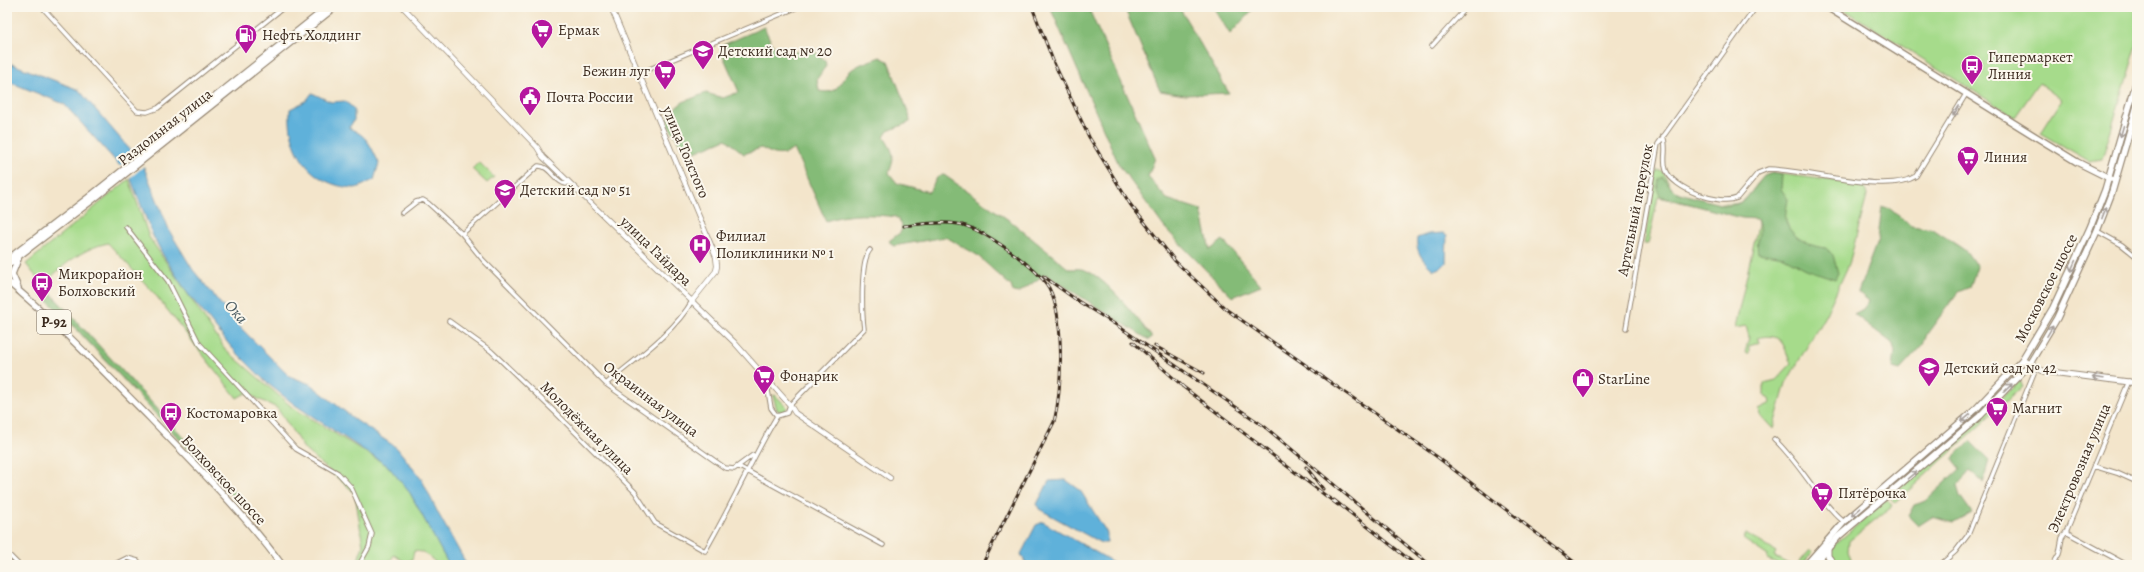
<svg xmlns="http://www.w3.org/2000/svg" width="2144" height="572" viewBox="0 0 2144 572" font-family="Alegreya,serif">
<style>
.green{fill:#a6db8b;stroke:#708254}
.forest{fill:#84bb77;stroke:#60724a}
.water{fill:#5eb1da;stroke:#4c6e7c}
.pier{fill:#f3e5cb}
.lines{fill:none;stroke-linecap:round;stroke-linejoin:round}
.minor-casing{stroke:#978874;stroke-width:5.5}
.tertiary-casing{stroke:#978874;stroke-width:6}
.secondary-casing{stroke:#978874;stroke-width:7}
.primary-casing{stroke:#978874;stroke-width:8}
.minor{stroke:#fff;stroke-width:3.5}
.tertiary{stroke:#fff;stroke-width:4.5}
.secondary{stroke:#fff;stroke-width:5}
.primary{stroke:#fff;stroke-width:5.5}
.rail-casing{stroke:#3b2a1e;stroke-width:3}
.rail{stroke:#fbf7ec;stroke-width:1.5;stroke-dasharray:4.5;stroke-linecap:butt}
.oneway{stroke:#a79f9a}
.labels{text-anchor:middle;dominant-baseline:central;stroke-width:4;stroke-linejoin:round;paint-order:stroke}
.shield{fill:#fbf7ec;stroke:#75685c;stroke-width:1}
.shield-label{font-size:14px;font-weight:bold;fill:#3b2a1e}
.poi-label{font-size:15px;fill:#3b2a1e;stroke:#fbf7ec;text-anchor:start}
.street-label{font-size:15px;fill:#3b2a1e;stroke:#fbf7ec}
.water-label{font-size:16px;font-style:italic;fill:#475960;stroke:#fbf7ec}
</style>
<rect width="100%" height="100%" fill="#fbf7ec"/>
<filter id="ink" filterUnits="userSpaceOnUse"><feTurbulence type="fractalNoise" baseFrequency=".025" numOctaves="2"/><feDisplacementMap in="SourceGraphic" scale="8" xChannelSelector="R" yChannelSelector="G"/><feConvolveMatrix kernelMatrix="1 2 1 2 8 2 1 2 1" color-interpolation-filters="sRGB"/></filter>
<filter id="wash" filterUnits="userSpaceOnUse"><feTurbulence type="fractalNoise" baseFrequency=".012" numOctaves="4" result="noise"/><feDisplacementMap in="SourceGraphic" scale="16" xChannelSelector="R" yChannelSelector="G"/><feGaussianBlur stdDeviation="0.9" result="paint"/><feColorMatrix in="noise" values="0 0 0 0 0 0 0 0 0 0 0 0 0 0 0 0 0 1.4 0 .05"/><feComposite in="paint" operator="in"/></filter>
<g filter="url(#wash)">
<rect width="100%" height="100%" fill="#f3e5cb"/>
<path class="green" d="M 1840,7 L 2137,7 L 2137,45 L 2102,159 L 2089,161 L 2041,133 L 2062,100 L 2039,83 L 2015,117 Z
M 479,162 L 494,177 L 487,183 L 472,169 Z
M 1657,170 L 1663,172 L 1673,190 C 1687,197 1734,213 1746,198 C 1755,189 1759,177 1772,173 L 1853,183 C 1862,184 1866,187 1867,196 L 1849,264 L 1826,314 L 1786,383 L 1773,429 L 1761,416 L 1759,409 L 1771,403 L 1770,399 L 1764,395 L 1764,383 L 1776,380 L 1791,364 C 1783,343 1782,332 1757,338 L 1759,343 L 1749,346 L 1749,353 L 1745,353 L 1749,337 L 1746,326 L 1735,328 L 1758,225 L 1757,219 L 1658,197 L 1648,244 L 1644,244 Z
M 129,179 L 149,237 L 225,349 L 293,408 L 388,466 L 410,493 L 449,565 L 439,565 L 423,552 L 414,551 L 412,560 L 405,562 L 394,555 L 388,565 L 356,565 L 363,546 L 355,493 L 305,450 L 277,408 L 246,393 L 237,398 L 154,293 L 108,243 C 81,249 62,266 43,285 L 26,264 Z
M 2020,381 L 2023,386 L 1895,503 L 1890,497 Z
M 775,395 L 787,407 L 785,412 L 780,412 L 777,410 L 773,396 Z
M 1887,499 L 1892,506 L 1849,541 L 1848,550 L 1852,562 L 1843,565 L 1831,555 L 1832,547 Z
M 1746,533 L 1776,552 L 1774,556 L 1791,565 L 1776,565 L 1777,563 L 1767,559 L 1768,556 L 1743,539 Z
M 1810,550 L 1813,552 L 1802,565 L 1798,564 Z"/>
<path class="forest" d="M 1050,7 L 1088,7 L 1155,158 L 1148,177 L 1167,199 L 1201,210 L 1210,250 L 1223,240 L 1261,285 L 1232,297 L 1164,227 L 1119,165 Z
M 1124,7 L 1179,7 L 1229,93 L 1185,95 L 1160,91 Z
M 1213,7 L 1255,7 L 1230,34 Z
M 764,27 L 773,46 L 781,52 L 815,52 L 825,60 L 826,66 L 817,79 L 819,91 C 839,95 838,83 849,72 C 857,64 870,61 880,57 L 888,61 L 909,114 L 910,122 L 888,131 L 884,137 C 893,152 896,155 889,173 L 897,183 L 929,192 L 938,176 L 944,175 L 1013,223 L 1069,269 C 1074,269 1080,268 1085,270 C 1105,277 1137,318 1151,336 L 1151,338 L 1149,340 L 1045,274 L 1019,293 L 1013,292 L 1011,286 L 977,255 L 946,237 L 893,246 L 889,241 L 901,232 L 902,225 L 896,217 C 874,214 847,213 826,221 L 794,149 C 780,158 775,155 761,148 L 744,154 L 726,139 L 695,152 L 684,150 L 668,125 L 669,113 L 683,102 L 706,93 L 723,98 L 739,92 L 721,51 L 723,45 Z
M 1772,173 L 1782,175 L 1781,189 L 1788,199 C 1787,207 1784,216 1787,224 C 1793,239 1812,247 1826,248 L 1833,255 L 1838,273 L 1835,279 L 1806,269 L 1784,257 L 1758,253 C 1755,242 1763,230 1757,219 L 1742,218 L 1660,196 L 1657,189 L 1659,179 L 1663,177 L 1673,189 L 1679,193 L 1727,206 L 1737,204 L 1745,200 L 1764,176 Z
M 1882,206 L 1890,209 L 1911,226 L 1933,229 L 1966,251 L 1977,267 L 1970,287 L 1958,292 L 1927,334 L 1923,345 L 1900,370 L 1893,368 L 1895,352 L 1892,343 L 1854,314 L 1863,309 L 1869,301 L 1858,292 L 1878,239 Z
M 44,286 L 236,494 L 233,497 L 66,318 L 39,293 Z
M 1970,441 L 1989,460 L 1983,482 L 1970,471 L 1957,486 L 1960,496 L 1972,513 L 1954,523 L 1932,517 L 1918,526 L 1908,516 L 1914,505 L 1926,501 L 1960,469 L 1952,459 Z"/>
<path class="water" d="M 7,62 L 79,90 L 143,165 L 170,232 L 193,270 L 238,325 L 289,376 L 310,384 L 357,421 L 397,448 L 422,480 L 438,513 L 467,565 L 449,565 L 410,493 L 388,466 L 295,405 L 267,383 L 232,348 L 188,294 L 163,255 L 153,236 L 130,177 L 64,104 L 7,81 Z
M 312,93 L 331,102 L 345,101 L 354,109 L 354,120 L 349,128 C 368,136 370,145 379,163 L 374,180 C 368,182 360,188 354,188 C 310,186 287,150 290,109 L 306,101 Z
M 1443,233 L 1447,235 L 1446,263 L 1442,267 L 1434,270 C 1423,262 1415,251 1417,238 L 1428,234 Z
M 1066,480 L 1080,490 L 1107,533 L 1107,543 L 1101,543 L 1039,509 L 1037,504 L 1049,481 Z
M 1043,522 L 1113,562 L 1114,565 L 1026,564 L 1021,554 L 1036,525 Z"/>
<path class="pier" d="M 135,153 L 145,165 L 129,179 L 119,167 Z"/>
</g>
<g filter="url(#ink)">
<g class="lines">
<g class="minor-casing">
<path id="minor" d="M 42,7 L 137,111 L 147,112 L 158,108 L 284,7
M 1432,46 L 1467,7
M 640,73 L 798,7
M 1663,136 C 1668,148 1662,159 1666,170 C 1673,189 1720,206 1737,198 L 1758,173 L 1768,169 C 1805,169 1887,195 1916,176 L 1966,94
M 402,213 L 416,202 L 423,200 L 428,203 L 462,234 L 483,260 L 606,384 L 725,468 L 734,469 L 753,455
M 126,227 L 168,281 L 199,343 L 296,449 L 338,473 L 351,487 L 372,534 L 369,547 L 359,565
M 2097,231 L 2122,245 L 2137,257
M 462,234 L 538,166 C 550,165 554,182 566,184 L 568,182
M 449,321 L 491,351 L 557,414 L 635,492 L 655,523 L 705,551 C 731,507 751,460 777,416
M 1626,328 L 1658,144 L 1756,7
M 766,379 L 771,408 L 777,416 L 787,413 L 790,405 L 864,329 C 862,313 860,261 870,250
M 606,384 C 634,360 674,333 692,301
M 1774,439 C 1800,463 1818,500 1844,522
M 738,466 L 883,545
M 2094,466 L 2117,473 L 2137,482
M 2066,532 L 2127,565
M 7,553 L 19,565
M 113,565 L 127,558 L 138,561 L 140,565
M 1940,565 L 1955,552 L 1968,535 L 2036,368
M 2053,565 L 2059,554 L 2062,538 L 2066,532 L 2129,381"/>
</g>
<g class="tertiary-casing">
<path id="tertiary" d="M 403,7 L 537,147 L 543,157 L 734,342 L 790,405 L 795,413 L 890,478
M 611,7 L 716,257 L 717,266 L 716,271 L 692,301"/>
</g>
<g class="secondary-casing">
<path id="secondary" d="M 2022,360 L 2043,371 L 2137,383
M 1828,547 L 1828,556 L 1835,565
M 1814,559 L 1827,565"/>
</g>
<g class="primary-casing">
<path id="primary" d="M 1827,7 L 2033,135 L 2077,162 L 2111,179
M 7,260 L 88,198 L 328,7
M 7,265 L 91,201 L 335,7
M 7,281 C 58,323 103,371 150,418 C 195,465 243,512 282,565
M 18,288 L 12,274 L 18,259
M 1806,565 L 1844,522 L 1975,410 L 2022,360 L 2053,308 L 2090,228 L 2105,190 L 2137,80
M 1813,565 L 1839,536 L 1980,416 L 2029,365 L 2057,318 L 2097,231 L 2112,192 L 2137,106"/>
</g>
<use href="#minor" class="minor"/>
<use href="#tertiary" class="tertiary"/>
<use href="#secondary" class="secondary"/>
<use href="#primary" class="primary"/>
<g class="rail-casing">
<path id="rail" d="M 1032,7 L 1054,63 L 1089,137 L 1130,204 L 1175,261 L 1227,310 L 1436,456 L 1578,565
M 904,226 C 921,224 941,221 958,224 C 981,227 1038,268 1049,288 C 1065,318 1062,390 1054,422 L 982,565
M 1043,276 L 1078,301 L 1121,328
M 1118,326 L 1265,427 L 1430,565
M 1133,342 L 1187,390
M 1155,346 L 1204,373
M 1182,386 L 1338,505
M 1306,467 L 1323,489
M 1334,500 L 1416,565"/>
</g>
<use href="#rail" class="rail"/>
</g>
<defs><path id="oneway-shaft" d="M-6 0H5M1.5-3L5.5 0L1.5 3" fill="none" stroke-width="1.6" stroke-linecap="round" stroke-linejoin="round"/></defs>
<g class="oneway">
<use href="#oneway-shaft" transform="translate(1956 111) rotate(122)"/>
<use href="#oneway-shaft" transform="translate(2122 131) rotate(106)"/>
<use href="#oneway-shaft" transform="translate(2104 213) rotate(-69)"/>
<use href="#oneway-shaft" transform="translate(2073 266) rotate(114)"/>
<use href="#oneway-shaft" transform="translate(2050 331) rotate(-60)"/>
<use href="#oneway-shaft" transform="translate(2098 378) rotate(-173)"/>
<use href="#oneway-shaft" transform="translate(2008 388) rotate(-45)"/>
<use href="#oneway-shaft" transform="translate(1966 418) rotate(139)"/>
<use href="#oneway-shaft" transform="translate(1912 475) rotate(-40)"/>
<use href="#oneway-shaft" transform="translate(1856 512) rotate(139)"/>
</g>
</g>
<defs>
<g id="supermarket-pin" transform="scale(1.15)"><path d="M0 17L-7.5 6A9.5 9.5 0 1 1 7.5 6Z" fill="#b5179e" stroke="#fbf7ec"/><path d="M-6-5.5h2.5l.6 2H6L4.5 2H-2.5L-4.4-4H-6ZM-1.5 3.2a1.3 1.3 0 1 0 .1 0ZM3 3.2a1.3 1.3 0 1 0 .1 0Z" fill="#fff"/></g>
<g id="fuel-pin" transform="scale(1.15)"><path d="M0 17L-7.5 6A9.5 9.5 0 1 1 7.5 6Z" fill="#b5179e" stroke="#fbf7ec"/><path d="M-5.5-6h7V0h2V4h1.3V-2.5L3-4.5l.8-.8L6-3V5H2.5V1h-1V6h-7ZM-4.2-4.7v3.2H.2V-4.7Z" fill="#fff"/></g>
<g id="school-pin" transform="scale(1.15)"><path d="M0 17L-7.5 6A9.5 9.5 0 1 1 7.5 6Z" fill="#b5179e" stroke="#fbf7ec"/><path d="M0-5L7-2L0 1L-7-2ZM-4 1L0 2.5L4 1V4Q0 6-4 4Z" fill="#fff"/></g>
<g id="bus-pin" transform="scale(1.15)"><path d="M0 17L-7.5 6A9.5 9.5 0 1 1 7.5 6Z" fill="#b5179e" stroke="#fbf7ec"/><path d="M-5-6H5V4H4V6H2V4H-2V6H-4V4H-5ZM-3.5-4V0h7V-4ZM-3.5 1.2v1.5H-2V1.2ZM2 1.2v1.5H3.5V1.2Z" fill="#fff"/></g>
<g id="civic-pin" transform="scale(1.15)"><path d="M0 17L-7.5 6A9.5 9.5 0 1 1 7.5 6Z" fill="#b5179e" stroke="#fbf7ec"/><path d="M-.6-6.5H3V-4.5H.6V-3L4-1V1h2V6H-6V1h2V-1L-.6-3ZM-1.2 2.5V6h2.4V2.5Z" fill="#fff"/></g>
<g id="hospital-pin" transform="scale(1.15)"><path d="M0 17L-7.5 6A9.5 9.5 0 1 1 7.5 6Z" fill="#b5179e" stroke="#fbf7ec"/><path d="M-5-5h3v3.5h4V-5h3V5h-3V1.5h-4V5h-3Z" fill="#fff"/></g>
<g id="shop-pin" transform="scale(1.15)"><path d="M0 17L-7.5 6A9.5 9.5 0 1 1 7.5 6Z" fill="#b5179e" stroke="#fbf7ec"/><path d="M-5-2.5h2.3a2.7 3.5 0 0 1 5.4 0H5L5.5 6h-11ZM-1.5-2.5h3a1.5 2.3 0 0 0-3 0Z" fill="#fff"/></g>
</defs>
<g fill-rule="evenodd">
<use href="#supermarket-pin" x="542" y="30"/>
<use href="#fuel-pin" x="246" y="35"/>
<use href="#school-pin" x="703" y="51"/>
<use href="#bus-pin" x="1972" y="66"/>
<use href="#supermarket-pin" x="665" y="71"/>
<use href="#civic-pin" x="530" y="97"/>
<use href="#supermarket-pin" x="1968" y="157"/>
<use href="#school-pin" x="505" y="190"/>
<use href="#hospital-pin" x="700" y="245"/>
<use href="#bus-pin" x="42" y="283"/>
<use href="#school-pin" x="1929" y="368"/>
<use href="#supermarket-pin" x="764" y="376"/>
<use href="#shop-pin" x="1583" y="379"/>
<use href="#supermarket-pin" x="1997" y="408"/>
<use href="#bus-pin" x="171" y="413"/>
<use href="#supermarket-pin" x="1822" y="493"/>
</g>
<g class="labels">
<rect class="shield" x="37" y="310" width="34" height="24" rx="3"/>
<g class="shield-label">
<text x="54" y="322">Р-92</text>
</g>
<g class="poi-label">
<text x="558" y="30">Ермак</text>
<text x="262" y="35">Нефть Холдинг</text>
<text x="718" y="51">Детский сад № 20</text>
<text x="1988" y="57">Гипермаркет<tspan x="1988" dy="17">Линия</tspan></text>
<text x="650" y="71" text-anchor="end">Бежин луг</text>
<text x="546" y="97">Почта России</text>
<text x="1984" y="157">Линия</text>
<text x="520" y="190">Детский сад № 51</text>
<text x="716" y="236">Филиал<tspan x="716" dy="17">Поликлиники № 1</tspan></text>
<text x="58" y="274">Микрорайон<tspan x="58" dy="17">Болховский</tspan></text>
<text x="1944" y="368">Детский сад № 42</text>
<text x="780" y="376">Фонарик</text>
<text x="1598" y="379">StarLine</text>
<text x="2012" y="408">Магнит</text>
<text x="186" y="413">Костомаровка</text>
<text x="1838" y="493">Пятёрочка</text>
</g>
<g class="street-label">
<text transform="translate(165 127) rotate(-38)">Раздольная улица</text>
<text transform="translate(686 152) rotate(67)">улица Толстого</text>
<text transform="translate(1635 210) rotate(-79)">Артельный переулок</text>
<text transform="translate(656 251) rotate(44)">улица Гайдара</text>
<text transform="translate(2046 288) rotate(-63)">Московское шоссе</text>
<text transform="translate(651 399) rotate(37)">Окраинная улица</text>
<text transform="translate(587 428) rotate(45)">Молодёжная улица</text>
<text transform="translate(2079 468) rotate(-67)">Электровозная улица</text>
<text transform="translate(224 480) rotate(47)">Болховское шоссе</text>
</g>
<g class="water-label">
<text transform="translate(236 312) rotate(49)">Ока</text>
</g>
</g>
<rect width="2144" height="572" fill="none" stroke="#fbf7ec" stroke-width="24"/>
</svg>
